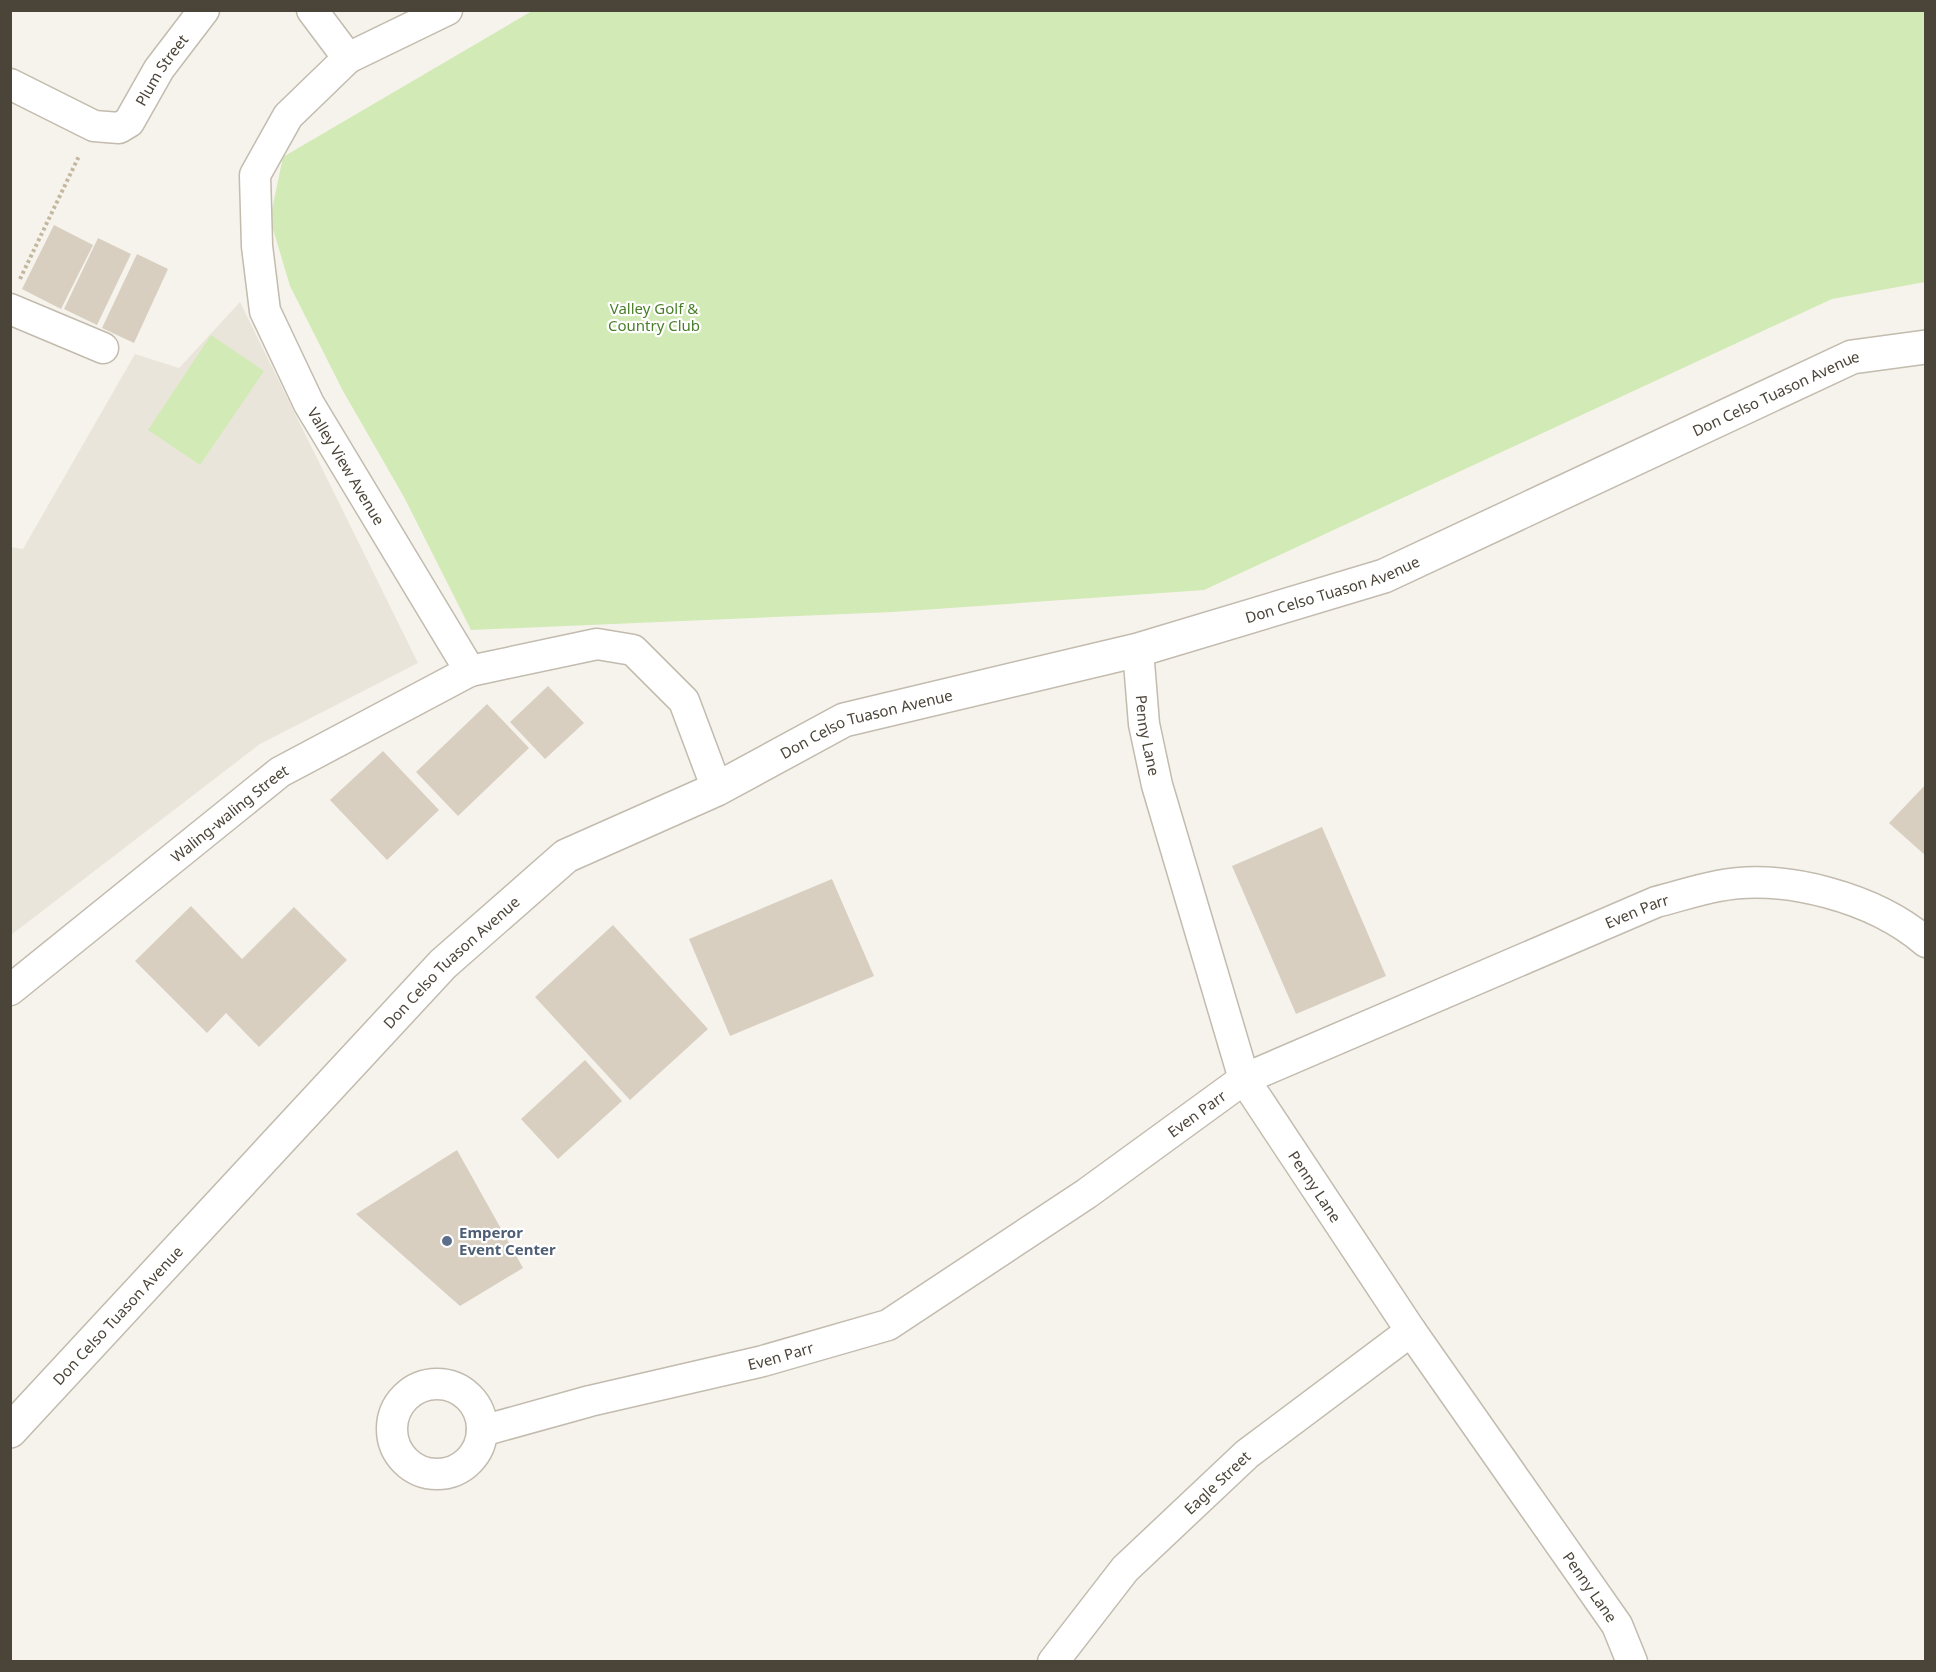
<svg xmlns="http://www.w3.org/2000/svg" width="1936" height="1672" viewBox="0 0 1936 1672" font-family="'Noto Sans',sans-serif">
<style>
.residential{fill:#eae5da}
.green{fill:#d2eab5}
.building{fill:#d8cfc1}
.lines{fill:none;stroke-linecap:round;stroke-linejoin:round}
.minor-casing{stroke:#c2bbae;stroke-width:33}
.tertiary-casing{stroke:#c2bbae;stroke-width:36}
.path{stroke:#c4b79f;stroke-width:4;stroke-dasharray:3 3;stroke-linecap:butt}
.minor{stroke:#fff;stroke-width:30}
.tertiary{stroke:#fff;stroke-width:33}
.service-dot{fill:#5c6f8a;stroke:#fff;stroke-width:2}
.labels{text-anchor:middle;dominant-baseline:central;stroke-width:4.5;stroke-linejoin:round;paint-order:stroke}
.street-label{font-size:15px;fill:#4b4439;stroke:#fff}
.park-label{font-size:15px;fill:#4a7f2a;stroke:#fff}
.service-label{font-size:15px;font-weight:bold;fill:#4e5e75;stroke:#fff;text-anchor:start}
</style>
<rect width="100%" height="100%" fill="#f6f3ec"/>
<path class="residential" d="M 240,302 L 418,663 L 260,744 L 11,935 L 11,547 L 23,549 L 135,354 L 179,368 Z"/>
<path class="green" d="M 532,11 L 1925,11 L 1925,282 L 1832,299 L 1204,590 L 893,612 L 471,630 L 404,497 L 343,391 L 290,286 L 270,219 L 283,157 Z
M 211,335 L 264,371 L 200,465 L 148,430 Z"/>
<path class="building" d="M 54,225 L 93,245 L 61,309 L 22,289 Z
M 98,238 L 131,254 L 97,325 L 64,309 Z
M 137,254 L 168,269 L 134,343 L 102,328 Z
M 548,686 L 584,723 L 545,759 L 510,722 Z
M 487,704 L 529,748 L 458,816 L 416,772 Z
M 383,751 L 439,810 L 387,860 L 330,800 Z
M 1926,784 L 1926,856 L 1889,823 Z
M 1322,827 L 1386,976 L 1296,1014 L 1232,866 Z
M 832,879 L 874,976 L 730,1036 L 689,939 Z
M 191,906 L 242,959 L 294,907 L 347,960 L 259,1047 L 226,1013 L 207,1033 L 135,961 Z
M 613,925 L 708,1029 L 630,1100 L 535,997 Z
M 585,1060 L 622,1101 L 558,1159 L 521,1119 Z
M 457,1150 L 523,1268 L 460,1306 L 356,1214 Z"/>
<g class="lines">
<g class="minor-casing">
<g id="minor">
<path d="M 312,10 L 348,58"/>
<path id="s1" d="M 447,10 L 348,58 L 288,116 L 255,175 L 257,246 L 265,311 L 309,404 L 470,671 L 597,644 L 633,650 L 684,701 L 717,789"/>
<path id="s2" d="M 10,84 L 94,126 L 119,128 L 129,122 L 159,69 L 204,10"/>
<path d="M 10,309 L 103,348"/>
<path id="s3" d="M 1138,650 L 1144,724 L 1157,785 L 1244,1079 L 1411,1331 L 1617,1625 L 1632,1662"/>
<path id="s4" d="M 10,990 L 280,772 L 470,671"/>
<circle cx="437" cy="1429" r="45"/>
<path id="s5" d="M 482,1431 L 590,1401 L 763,1361 L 888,1325 L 1086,1194 L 1244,1079 L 1656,902 C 1676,897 1697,890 1718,886 C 1784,873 1875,898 1926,942"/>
<path id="s6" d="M 1053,1662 L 1125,1569 L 1247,1454 L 1411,1331"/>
</g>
</g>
<g class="tertiary-casing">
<g id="tertiary">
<path id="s7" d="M 10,1431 L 443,964 L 566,856 L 717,789 L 844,720 L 1138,650 L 1384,576 L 1852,357 L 1926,347"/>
</g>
</g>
<path class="path" d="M 20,279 L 79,156"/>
<use href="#minor" class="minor"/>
<use href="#tertiary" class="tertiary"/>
</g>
<circle class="service-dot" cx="447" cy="1241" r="6"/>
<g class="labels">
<g class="street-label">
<text stroke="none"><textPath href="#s2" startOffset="192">Plum Street</textPath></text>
<text stroke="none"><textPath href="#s7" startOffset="2102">Don Celso Tuason Avenue</textPath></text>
<text stroke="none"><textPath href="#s1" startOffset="573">Valley View Avenue</textPath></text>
<text stroke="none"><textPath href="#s7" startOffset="1616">Don Celso Tuason Avenue</textPath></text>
<text stroke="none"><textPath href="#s7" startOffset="1130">Don Celso Tuason Avenue</textPath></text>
<text stroke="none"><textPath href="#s3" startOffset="86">Penny Lane</textPath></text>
<text stroke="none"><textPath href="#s4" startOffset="282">Waling-waling Street</textPath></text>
<text stroke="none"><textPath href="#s5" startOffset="1280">Even Parr</textPath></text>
<text stroke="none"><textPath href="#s7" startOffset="644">Don Celso Tuason Avenue</textPath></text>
<text stroke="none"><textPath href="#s5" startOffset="794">Even Parr</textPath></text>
<text stroke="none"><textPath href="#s3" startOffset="572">Penny Lane</textPath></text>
<text stroke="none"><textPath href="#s7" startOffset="158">Don Celso Tuason Avenue</textPath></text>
<text stroke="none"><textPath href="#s5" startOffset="308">Even Parr</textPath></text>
<text stroke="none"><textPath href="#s6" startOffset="244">Eagle Street</textPath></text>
<text stroke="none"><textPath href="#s3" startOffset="1058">Penny Lane</textPath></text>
</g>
<g class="park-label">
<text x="654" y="308">Valley Golf &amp;<tspan x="654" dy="17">Country Club</tspan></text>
</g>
<g class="service-label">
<text x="459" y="1232">Emperor<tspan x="459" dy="17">Event Center</tspan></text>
</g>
</g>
<rect width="1936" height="1672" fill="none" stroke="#4b4439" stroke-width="24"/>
</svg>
